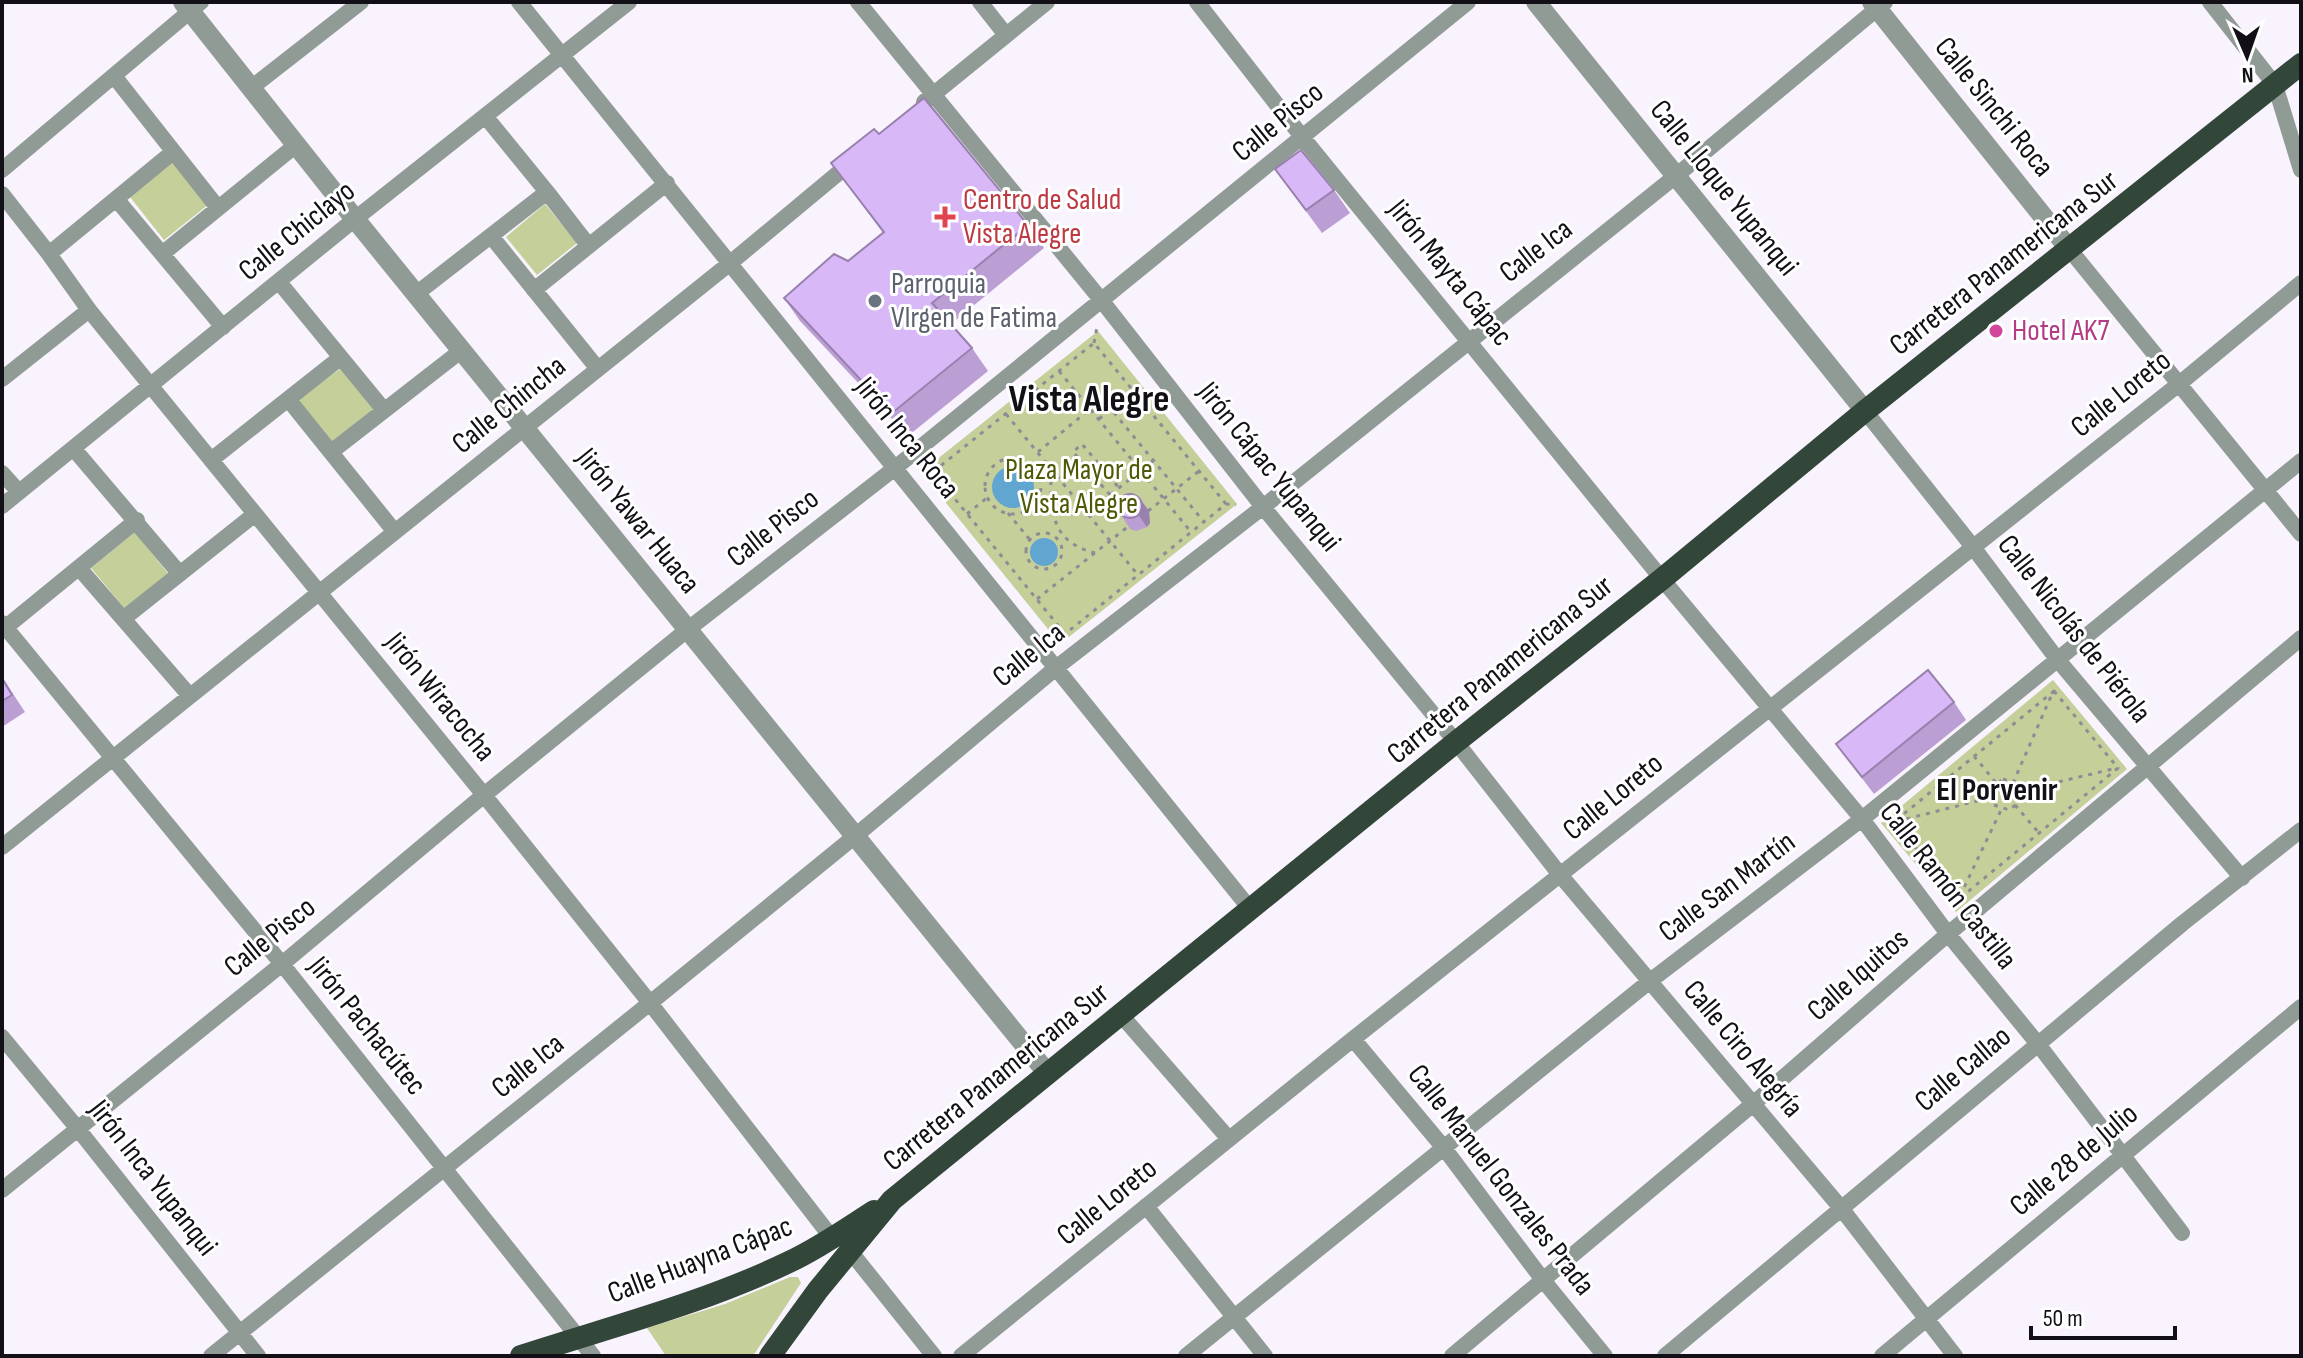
<svg xmlns="http://www.w3.org/2000/svg" width="2303" height="1358" viewBox="0 0 2303 1358" font-family="'Sofia Sans Condensed',sans-serif">
<style>
.green{fill:#c4cf99}
.water{fill:#60a6d0}
.lines{fill:none;stroke-linecap:round;stroke-linejoin:round}
.path{stroke:#908c95;stroke-width:3;stroke-dasharray:4 6;stroke-linecap:butt}
.minor{stroke:#919b95;stroke-width:16}
.tertiary{stroke:#919b95;stroke-width:20}
.trunk{stroke:#33463a;stroke-width:22}
.wall{fill:#bb9ed4}
.shaded-wall{fill:#9881ad}
.building{fill:#d9b8f7;stroke:#9881ad;stroke-width:2}
.health-dot{fill:#e0444e;stroke:#fff;stroke-width:3}
.worship-dot{fill:#6b7280;stroke:#fff;stroke-width:3}
.hotel-dot{fill:#d1479c;stroke:#fff;stroke-width:3}
.labels{text-anchor:middle;dominant-baseline:central;stroke-width:6;stroke-linejoin:round;paint-order:stroke}
.street-label{font-size:30px;fill:#120f16;stroke:#fff}
.health-label{font-size:30px;fill:#be3a42;stroke:#fff;text-anchor:start}
.worship-label{font-size:30px;fill:#5b616d;stroke:#fff;text-anchor:start}
.hotel-label{font-size:30px;fill:#b23c85;stroke:#fff;text-anchor:start}
.park-label{font-size:30px;fill:#4f5905;stroke:#fff}
.neighbourhood-label{font-size:32px;font-weight:bold;fill:#120f16;stroke:#fff}
.district-label{font-size:38px;font-weight:bold;fill:#120f16;stroke:#fff}
</style>
<rect width="100%" height="100%" fill="#f8f3fd"/>
<path class="green" d="M 173,162 L 209,204 L 164,240 L 130,197 Z
M 545,204 L 577,243 L 537,275 L 506,237 Z
M 1098,331 L 1237,504 L 1060,644 L 921,472 Z
M 341,368 L 375,408 L 331,443 L 298,400 Z
M 135,532 L 170,576 L 125,609 L 91,568 Z
M 2053,680 L 2127,769 L 1956,912 L 1881,823 Z
M 790,1277 L 798,1277 L 801,1283 L 753,1356 L 666,1356 L 647,1328 L 725,1304 Z"/>
<path class="water" d="M992 487a21 21 0 1 1 42 0a21 21 0 1 1-42 0Z
M1030 552a14 14 0 1 1 28 0a14 14 0 1 1-28 0Z"/>
<g class="lines">
<path class="path" d="M 1094,343 L 1097,327
M 1059,371 L 1191,532
M 1006,414 L 1138,575
M 1099,419 L 1111,409 L 1204,522
M 1038,452 L 1090,409
M985 486a28 28 0 1 1 56 0a28 28 0 1 1-56 0Z
M 1051,471 C 1050,511 1051,542 1095,553
M 1110,495 L 1073,452 L 1082,444 L 1119,488
M 1226,504 L 1094,343 L 933,472 L 1065,634 L 1226,504 L 1236,505
M 1148,511 L 1199,471
M 1008,513 L 1030,540
M 1087,513 L 1153,461
M 967,514 L 988,497
M1026 551a18 18 0 1 1 36 0a18 18 0 1 1-36 0Z
M 1037,599 L 1130,525
M 2054,691 L 2118,768 L 1959,899 L 1894,822 Z
M 1974,756 L 1997,784
M 2003,779 L 2019,785 L 2021,801 L 2009,810 L 1994,805 L 1991,789 Z
M 2013,783 L 2052,694
M 2020,791 L 2117,768
M 2015,805 L 2039,833
M 1887,821 L 1894,822 L 1993,797
M 1960,896 L 2002,808"/>
<path class="minor" d="M 519,2 L 1251,910
M 858,2 L 1102,301 L 1263,507 L 1456,742 L 1561,876 L 1841,1208 L 1955,1356
M 980,2 L 1006,35
M 1197,2 L 1303,138 L 1662,579 L 1862,819 L 1948,934 L 2038,1044 L 2182,1233
M 2210,2 L 2275,85 L 2301,170
M 114,76 L 218,208
M 251,88 L 361,2
M 924,102 L 1047,2
M 485,116 L 547,192 L 588,245
M 2,170 L 201,2
M 2,194 L 49,254 L 89,310 L 484,795 L 650,1003 L 832,1238
M 117,200 L 223,327
M 491,236 L 598,369
M 2070,250 L 2301,534
M 49,254 L 173,152
M 162,254 L 296,145
M 279,282 L 384,410
M 534,290 L 667,183
M 416,294 L 547,192
M 2,379 L 89,310
M 288,399 L 395,532
M 1865,411 L 1973,547 L 2057,659 L 2242,878
M 73,448 L 180,574
M 331,452 L 462,350
M 211,460 L 340,358
M 2,473 L 19,492
M 2,506 L 355,219 L 629,2
M 79,568 L 190,696
M 123,619 L 255,514
M 2,623 L 282,964 L 593,1356
M 6,627 L 137,520
M 2,847 L 729,264 L 854,160
M 1121,1015 L 1229,1139
M 2,1037 L 78,1129 L 258,1356
M 1353,1039 L 1444,1148 L 1543,1280 L 1605,1356
M 2,1190 L 282,964 L 484,795 L 687,630 L 895,468 L 1468,2
M 1146,1206 L 1265,1356
M 850,1251 L 934,1356
M 211,1356 L 650,1003 L 854,837 L 1057,667 L 1263,507 L 1677,175 L 1885,2
M 961,1356 L 1353,1039 L 2179,384 L 2301,283
M 1186,1356 L 1650,981 L 1862,819 L 2301,461
M 1452,1356 L 1753,1104 L 1948,934 L 2301,638
M 1665,1356 L 2183,923 L 2301,830
M 1882,1356 L 2301,1007"/>
<path class="tertiary" d="M 183,2 L 355,219 L 1048,1074
M 1536,2 L 1865,411
M 1872,2 L 2070,250"/>
<path class="trunk" d="M 521,1356 C 610,1327 704,1303 789,1262 C 819,1248 846,1229 874,1211
M 770,1356 L 818,1290 L 892,1200 L 1456,742 L 1662,579 L 1865,411 L 2301,64"/>
</g>
<path class="wall" d="M 879,134 L 1028,225 L 1044,248 L 951,324 L 972,348 L 988,371 L 908,436 L 800,321 L 784,298 L 848,261 L 883,233 L 831,163 Z
M 1275,169 L 1334,190 L 1350,213 L 1322,233 Z
M 1116,507 L 1149,511 L 1150,523 L 1147,527 L 1136,531 L 1130,529 Z
M 2,677 L 25,712 L 2,727 Z
M 1954,702 L 1966,720 L 1874,794 L 1836,744 Z"/>
<path class="shaded-wall" d="M 1141,500 L 1149,511 L 1150,523 L 1147,527 L 1139,516 Z"/>
<path class="building" d="M 924,98 L 1028,225 L 932,303 L 972,348 L 892,413 L 784,298 L 834,254 L 848,261 L 884,232 L 831,163 L 874,129 L 879,134 Z
M 1301,150 L 1334,190 L 1306,210 L 1275,169 Z
M1118 506a12 12 0 1 1 24 0a12 12 0 1 1-24 0Z
M 1928,670 L 1954,702 L 1862,777 L 1836,744 Z
M 2,678 L 12,695 L 2,701 Z"/>
<path class="health-dot" d="M941 205h8v8h8v8h-8v8h-8v-8h-8v-8h8z"/>
<circle class="worship-dot" cx="875" cy="301" r="8"/>
<circle class="hotel-dot" cx="1996" cy="331" r="8"/>
<g class="labels">
<g class="street-label">
<text transform="translate(1994 107) rotate(51)">Calle Sinchi Roca</text>
<text transform="translate(1278 122) rotate(-39)">Calle Pisco</text>
<text transform="translate(1724 188) rotate(51)">Calle Lloque Yupanqui</text>
<text transform="translate(297 231) rotate(-39)">Calle Chiclayo</text>
<text transform="translate(1536 251) rotate(-38)">Calle Ica</text>
<text transform="translate(2004 263) rotate(-38)">Carretera Panamericana Sur</text>
<text transform="translate(1450 273) rotate(51)">Jirón Mayta Cápac</text>
<text transform="translate(2121 394) rotate(-39)">Calle Loreto</text>
<text transform="translate(509 405) rotate(-39)">Calle Chincha</text>
<text transform="translate(907 438) rotate(51)">Jirón Inca Roca</text>
<text transform="translate(1269 467) rotate(51)">Jirón Cápac Yupanqui</text>
<text transform="translate(638 521) rotate(51)">Jirón Yawar Huaca</text>
<text transform="translate(773 528) rotate(-38)">Calle Pisco</text>
<text transform="translate(2074 629) rotate(52)">Calle Nicolás de Piérola</text>
<text transform="translate(1029 655) rotate(-39)">Calle Ica</text>
<text transform="translate(1500 670) rotate(-39)">Carretera Panamericana Sur</text>
<text transform="translate(440 697) rotate(51)">Jirón Wiracocha</text>
<text transform="translate(1613 797) rotate(-39)">Calle Loreto</text>
<text transform="translate(1948 886) rotate(52)">Calle Ramón Castilla</text>
<text transform="translate(1727 887) rotate(-37)">Calle San Martín</text>
<text transform="translate(270 937) rotate(-39)">Calle Pisco</text>
<text transform="translate(1858 975) rotate(-41)">Calle Iquitos</text>
<text transform="translate(367 1026) rotate(51)">Jirón Pachacútec</text>
<text transform="translate(1743 1049) rotate(50)">Calle Ciro Alegría</text>
<text transform="translate(528 1066) rotate(-39)">Calle Ica</text>
<text transform="translate(1963 1069) rotate(-40)">Calle Callao</text>
<text transform="translate(996 1077) rotate(-39)">Carretera Panamericana Sur</text>
<text transform="translate(2074 1160) rotate(-40)">Calle 28 de Julio</text>
<text transform="translate(153 1178) rotate(52)">Jirón Inca Yupanqui</text>
<text transform="translate(1501 1180) rotate(52)">Calle Manuel Gonzales Prada</text>
<text transform="translate(1107 1202) rotate(-39)">Calle Loreto</text>
<text transform="translate(700 1260) rotate(-21)">Calle Huayna Cápac</text>
</g>
<g class="health-label">
<text x="963" y="200">Centro de Salud<tspan x="963" dy="34">Vista Alegre</tspan></text>
</g>
<g class="worship-label">
<text x="891" y="284">Parroquia<tspan x="891" dy="34">VIrgen de Fatima</tspan></text>
</g>
<g class="hotel-label">
<text x="2012" y="331">Hotel AK7</text>
</g>
<g class="park-label">
<text x="1079" y="470">Plaza Mayor de<tspan x="1079" dy="34">Vista Alegre</tspan></text>
</g>
<g class="neighbourhood-label">
<text x="1997" y="790">El Porvenir</text>
</g>
<g class="district-label">
<text x="1089" y="399">Vista Alegre</text>
</g>
</g>
<rect width="2303" height="1358" fill="none" stroke="#120f16" stroke-width="8"/>
<g transform="translate(2247 56) rotate(178)" stroke="#ffffff" stroke-width="6" paint-order="stroke">
<path d="M0-6L14 30L0 20L-14 30Z" fill="#120f16"/>
<text y="-12" font-size="22" font-weight="bold" text-anchor="middle" fill="#120f16">N</text>
</g>
<path d="M2031 1326v12h144v-12" fill="none" stroke="#120f16" stroke-width="4"/>
<text x="2043" y="1326" font-size="24" fill="#120f16" stroke="#ffffff" stroke-width="6" paint-order="stroke">50 m</text>
</svg>
